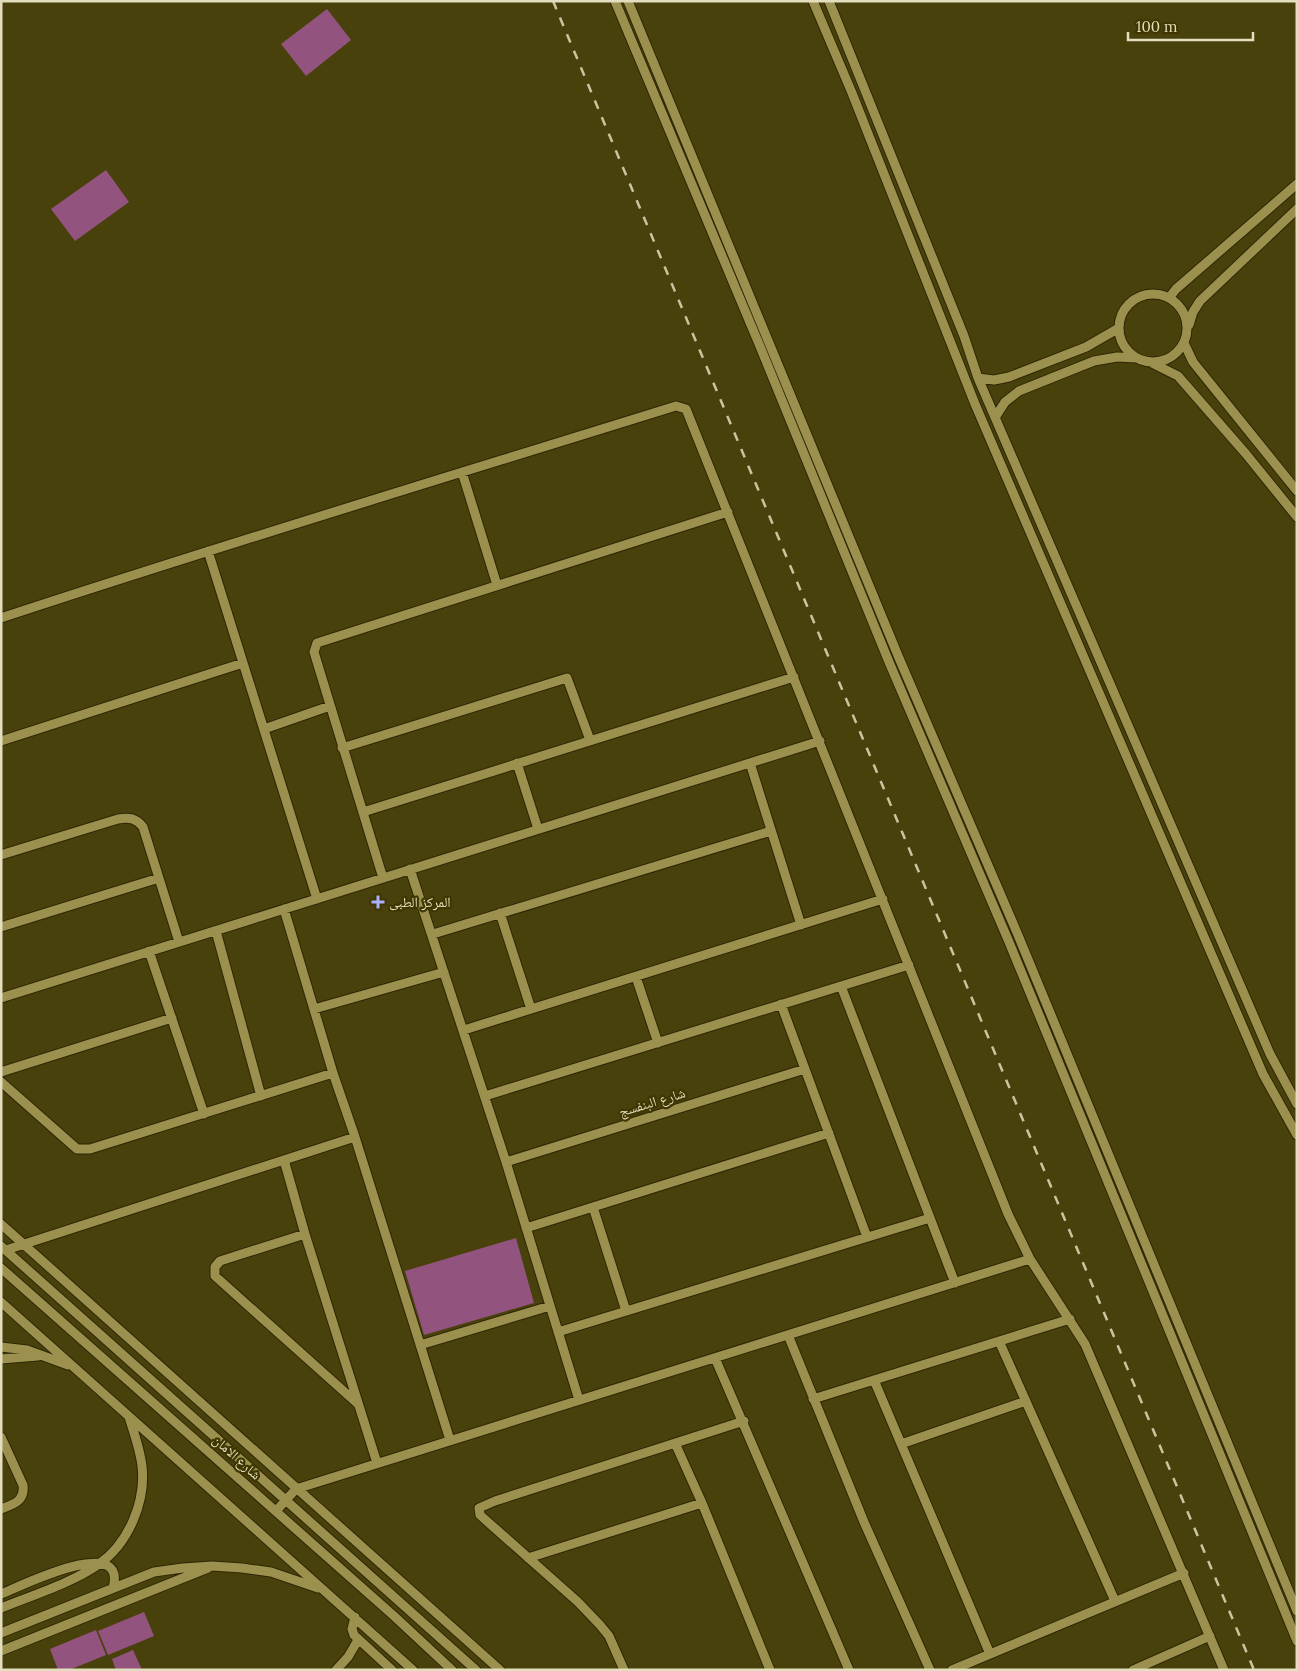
<svg xmlns="http://www.w3.org/2000/svg" width="1298" height="1671" viewBox="0 0 1298 1671" font-family="Lora,'Noto Naskh Arabic',serif">
<style>
.green{fill:#92537e}
.lines{fill:none;stroke-linecap:round;stroke-linejoin:round}
.minor-casing{stroke:#2d2704;stroke-width:11}
.minor{stroke:#9b904e;stroke-width:9}
.rail{stroke:#cac5a1;stroke-width:2.5;stroke-dasharray:9 9;stroke-linecap:butt}
.poi-dot{fill:#aab0fb;stroke:#3f3600;stroke-width:2}
.labels{text-anchor:middle;dominant-baseline:central;stroke-width:4.5;stroke-linejoin:round;paint-order:stroke}
.poi-label{font-size:14px;fill:#e3debe;stroke:#3f3600;text-anchor:start}
.street-label{font-size:14px;fill:#e3debe;stroke:#3f3600}
</style>
<rect width="100%" height="100%" fill="#49410c"/>
<path class="green" d="M 327,9 L 351,40 L 306,76 L 281,44 Z
M 106,170 L 129,202 L 75,241 L 51,209 Z
M 516,1238 L 534,1303 L 424,1335 L 405,1271 Z
M 144,1612 L 154,1636 L 108,1655 L 98,1631 Z
M 96,1630 L 106,1655 L 69,1670 L 58,1670 L 50,1649 Z
M 133,1650 L 142,1670 L 116,1670 L 112,1659 Z"/>
<g class="lines">
<g class="minor-casing">
<path id="minor" d="M 615,1 L 759,344 L 889,662 L 1009,942 L 1297,1641
M 628,1 L 899,658 L 1018,935 L 1297,1611
M 813,1 L 852,93 L 975,404 L 1263,1074 L 1297,1135
M 829,1 L 964,336 L 978,378 L 1270,1054 L 1297,1104
M1119 328a34 34 0 1 1 68 0a34 34 0 1 1-68 0Z
M 1169,298 L 1176,289 L 1297,184
M 1189,325 L 1193,312 L 1200,301 L 1297,209
M 1184,343 L 1193,362 L 1297,491
M 1152,363 L 1178,376 L 1246,454 L 1297,517
M 978,378 L 994,380 L 1009,377 L 1086,347 L 1119,328
M 996,416 L 1005,402 L 1019,391 L 1094,361 L 1117,357 L 1137,358
M 462,472 L 497,585
M 208,551 L 317,899
M 1,618 C 225,544 451,476 676,406 L 686,409 L 1008,1214 L 1030,1259 L 1085,1344 L 1224,1670
M 264,729 L 330,706
M 1,741 L 243,663
M 342,748 L 567,678 L 590,740
M 517,763 L 538,829
M 750,763 L 801,925
M 363,812 L 794,677
M 1,855 L 118,819 C 129,817 136,818 143,827 L 179,942
M 410,869 L 506,1162 L 579,1400
M 383,878 L 314,652 L 317,643 L 728,512
M 284,909 L 333,1073 L 355,1137 L 450,1440
M 500,913 L 531,1009
M 1,927 L 159,878
M 216,931 L 261,1096
M 433,934 L 771,831
M 149,951 L 204,1114
M 636,977 L 658,1043
M 841,986 L 955,1283
M 1,998 L 820,741
M 781,1004 L 867,1237
M 314,1009 L 444,972
M 464,1030 L 883,899
M 1,1072 L 172,1018
M 1,1082 L 77,1149 L 90,1149 L 333,1073
M 485,1096 L 909,965
M 284,1160 L 305,1234 L 377,1463
M 506,1162 L 805,1069
M 593,1207 L 626,1311
M 1,1224 L 500,1670
M 526,1228 L 829,1133
M 305,1234 L 220,1261 L 215,1267 L 215,1276 L 358,1404
M 1,1246 L 476,1670
M 6,1250 L 355,1137
M 1,1268 L 394,1616 L 452,1670
M 1,1302 L 413,1670
M 558,1332 L 930,1218
M 788,1335 L 864,1522 L 930,1670
M 999,1341 L 1115,1601
M 420,1345 L 550,1306
M 1,1347 L 27,1350 L 68,1365
M 715,1358 L 849,1670
M 1,1359 L 38,1356
M 874,1380 L 990,1654
M 813,1399 L 1070,1319
M 1,1437 L 23,1485 C 25,1501 14,1504 1,1509
M 675,1443 L 702,1503 L 770,1670
M 901,1444 L 1026,1401
M 276,1511 L 296,1489 L 1030,1259
M 528,1558 L 702,1503
M 1,1594 C 19,1587 128,1532 113,1588
M 1,1608 C 33,1595 72,1583 99,1564 C 129,1543 146,1501 142,1466 C 140,1449 134,1433 129,1417
M 355,1617 L 352,1629 L 354,1635 L 392,1670
M 1,1633 L 154,1572 L 183,1568 L 212,1566 L 242,1568 L 271,1572 L 318,1588
M 1,1651 L 208,1568
M 336,1670 L 348,1657 L 358,1640
M 624,1670 L 609,1636 L 600,1625 L 578,1602 L 480,1515 L 479,1508 L 495,1501 L 744,1421
M 952,1670 L 1184,1573
M 1133,1670 L 1210,1636"/>
</g>
<use href="#minor" class="minor"/>
<path class="rail" d="M 553,1 L 1254,1670"/>
</g>
<path class="poi-dot" d="M375.5 894.5h5v5h5v5h-5v5h-5v-5h-5v-5h5z"/>
<g class="labels">
<g class="poi-label">
<text x="389" y="902">المركز الطبى</text>
</g>
<g class="street-label">
<text transform="translate(652 1102) rotate(-17)">شارع البنفسج</text>
<text transform="translate(237 1457) rotate(42)">شارع الامان</text>
</g>
</g>
<rect width="1298" height="1671" fill="none" stroke="#e3debe" stroke-width="5"/>
<path d="M1128 32v8h125v-8" fill="none" stroke="#e3debe" stroke-width="2.5"/>
<text x="1136" y="32" font-size="15" fill="#e3debe" stroke="#3f3600" stroke-width="4" paint-order="stroke">100 m</text>
</svg>
